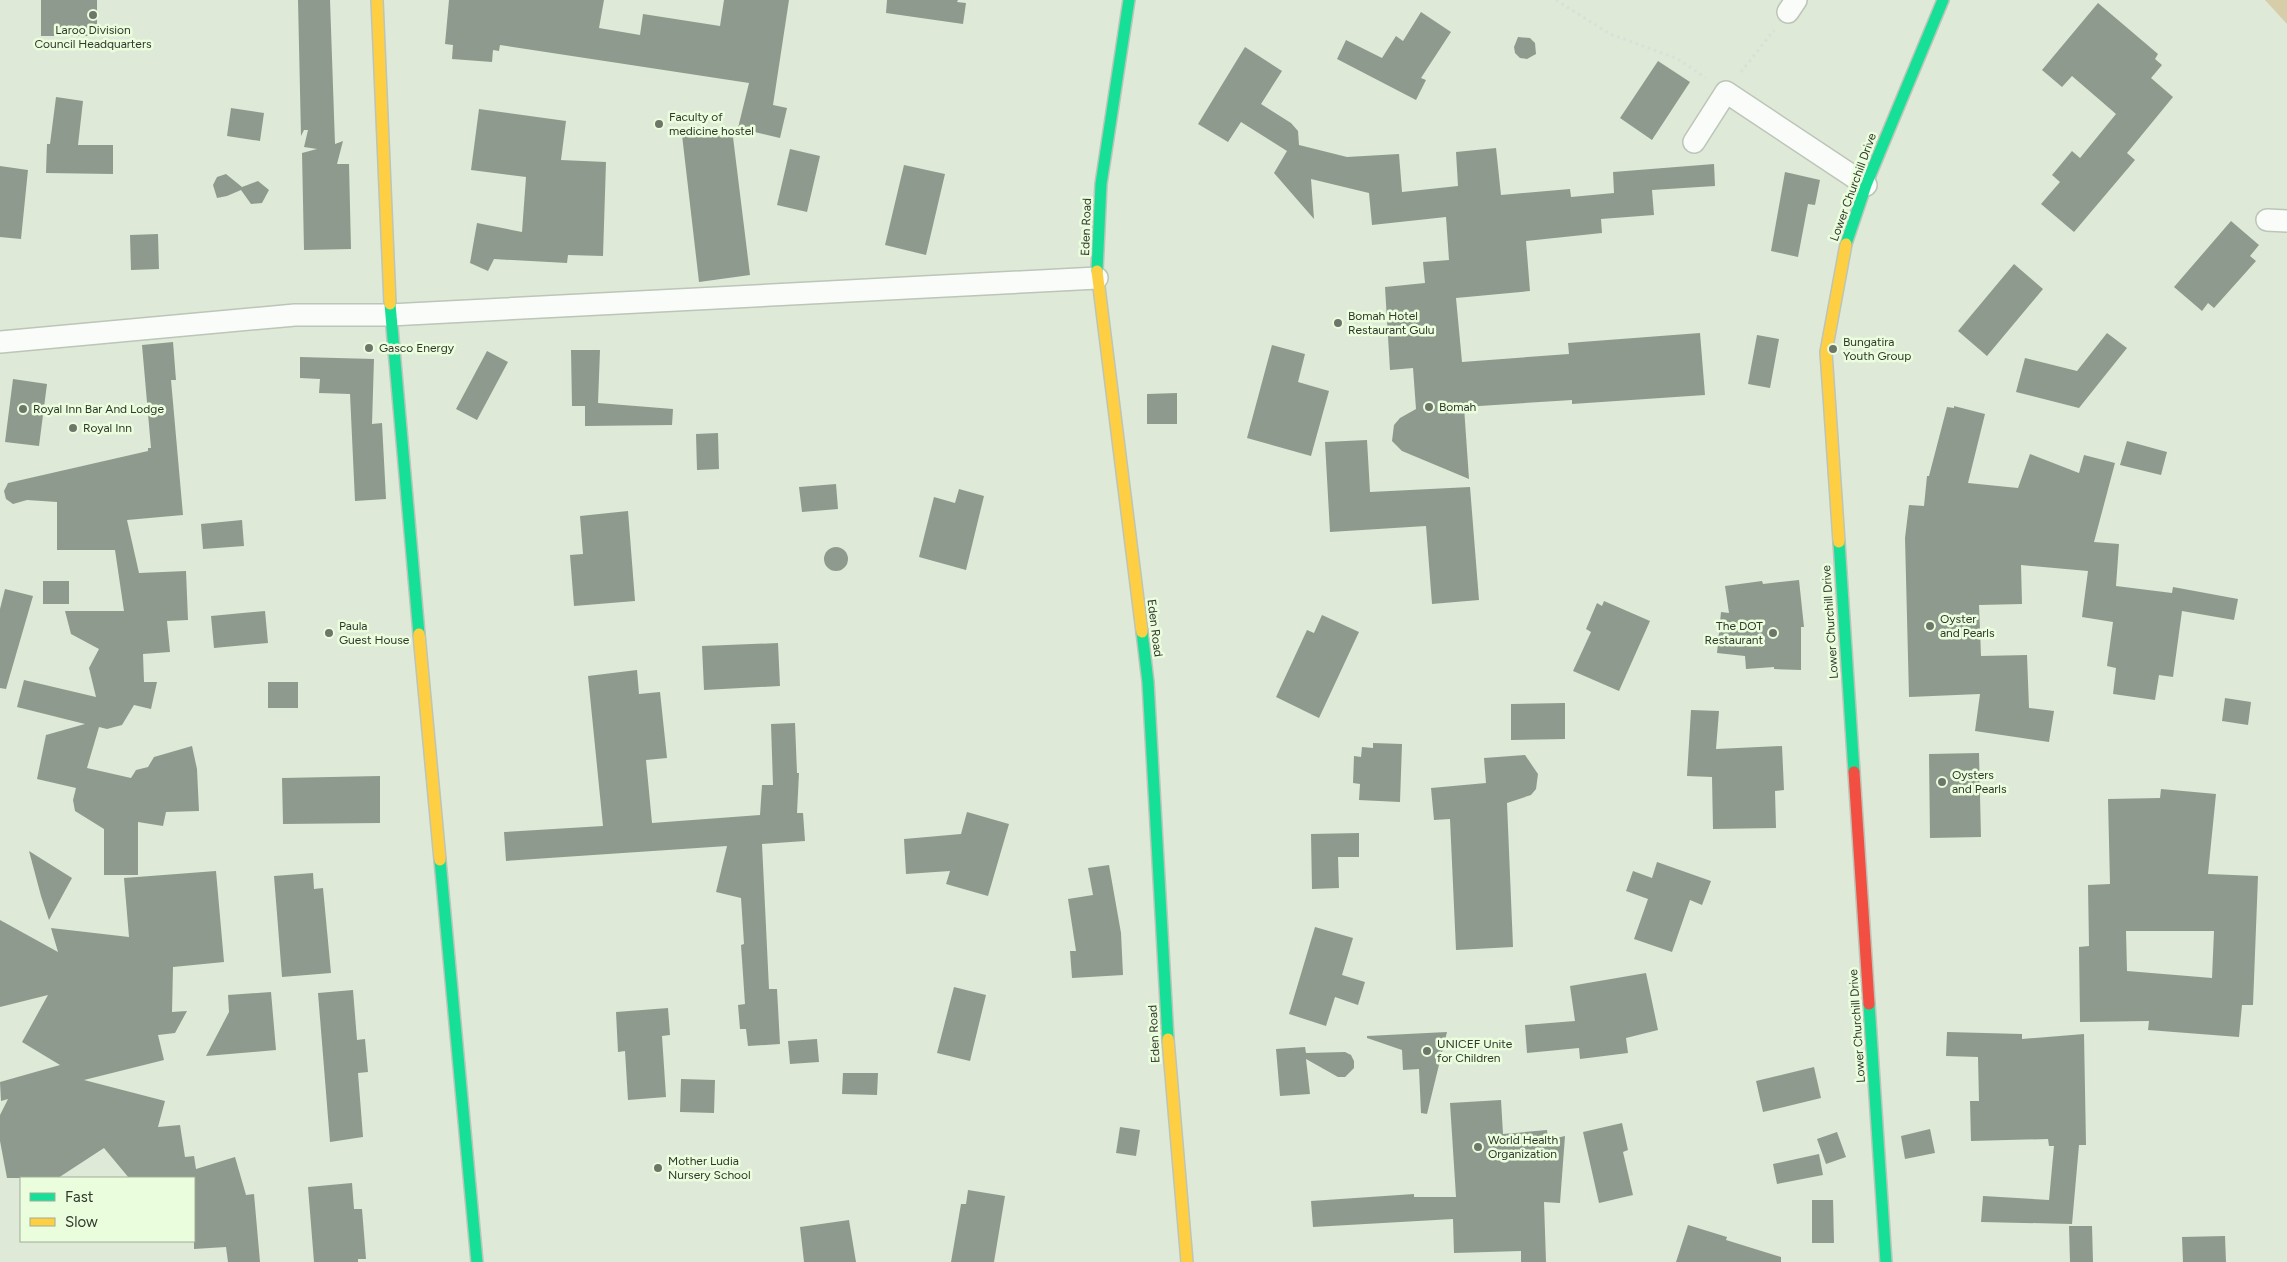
<svg xmlns="http://www.w3.org/2000/svg" width="2287" height="1262" viewBox="0 0 2287 1262" font-family="Figtree,sans-serif">
<style>
.green{fill:#d7cda9}
.building{fill:#8f9a8f;fill-rule:evenodd}
.lines{fill:none;stroke-linecap:round;stroke-linejoin:round}
.street-casing{stroke:#bcc5b7;stroke-width:24}
.fast-casing{stroke:#bcc5b7;stroke-width:14}
.slow-casing{stroke:#bcc5b7;stroke-width:14}
.jam-casing{stroke:#bcc5b7;stroke-width:14}
.path{stroke:#dbdfd9;stroke-width:3;stroke-dasharray:2.5 4;stroke-linecap:butt}
.street{stroke:#fafcf9;stroke-width:21}
.fast{stroke:#16e098;stroke-width:11}
.slow{stroke:#ffcf43;stroke-width:11}
.jam{stroke:#f24e42;stroke-width:11}
.poi-dot{fill:#6d7668;stroke:#eafddd;stroke-width:2}
.labels{text-anchor:middle;dominant-baseline:central;stroke-width:5;stroke-linejoin:round;paint-order:stroke}
.poi-label{font-size:12px;fill:#30382c;stroke:#eafddd;text-anchor:start}
.street-label{font-size:12px;fill:#30382c;stroke:#eafddd}
</style>
<rect width="100%" height="100%" fill="#dee9d7"/>
<path class="green" d="M 2265,0 L 2287,0 L 2287,24 Z"/>
<path class="building" d="M 41,0 L 97,0 L 97,36 L 41,36 Z
M 298,0 L 330,0 L 335,144 L 343,141 L 337,164 L 349,164 L 351,249 L 304,250 L 302,153 L 317,149 L 304,147 L 308,130 L 304,130 L 301,136 Z
M 449,0 L 604,0 L 599,28 L 640,35 L 643,14 L 720,26 L 724,0 L 789,0 L 773,105 L 787,108 L 780,138 L 738,128 L 749,83 L 500,45 L 499,51 L 493,50 L 492,62 L 452,59 L 453,45 L 445,44 Z
M 887,0 L 958,0 L 957,2 L 966,3 L 963,24 L 886,13 Z
M 2098,3 L 2158,54 L 2155,59 L 2162,65 L 2151,78 L 2173,97 L 2127,153 L 2135,160 L 2074,232 L 2041,204 L 2060,182 L 2052,175 L 2072,151 L 2080,158 L 2116,114 L 2072,76 L 2062,87 L 2042,70 Z
M 1421,12 L 1451,32 L 1421,78 L 1426,80 L 1416,100 L 1337,59 L 1346,40 L 1382,58 L 1396,36 L 1403,41 Z
M 1518,37 L 1530,38 L 1535,43 L 1536,54 L 1527,59 L 1520,58 L 1515,53 L 1514,47 Z
M 1245,47 L 1282,71 L 1261,104 L 1291,123 L 1298,131 L 1299,145 L 1347,157 L 1399,154 L 1402,192 L 1458,186 L 1456,152 L 1496,148 L 1501,195 L 1570,189 L 1571,197 L 1614,193 L 1613,172 L 1714,164 L 1715,186 L 1652,190 L 1654,215 L 1601,219 L 1602,233 L 1526,241 L 1530,291 L 1456,298 L 1462,362 L 1569,354 L 1568,343 L 1700,333 L 1705,395 L 1572,404 L 1572,400 L 1464,407 L 1469,479 L 1402,451 L 1392,441 L 1394,425 L 1400,418 L 1416,409 L 1413,368 L 1390,370 L 1385,287 L 1425,283 L 1423,262 L 1449,260 L 1446,217 L 1372,225 L 1369,193 L 1311,179 L 1314,219 L 1274,173 L 1287,151 L 1241,122 L 1228,142 L 1198,124 Z
M 1658,61 L 1690,82 L 1652,140 L 1620,118 Z
M 56,97 L 83,101 L 78,145 L 113,145 L 113,174 L 46,173 L 47,144 L 50,144 Z
M 231,108 L 264,113 L 260,141 L 227,136 Z
M 479,109 L 566,121 L 561,160 L 606,162 L 603,256 L 568,255 L 567,263 L 494,259 L 488,271 L 470,263 L 477,223 L 522,232 L 526,177 L 471,170 Z
M 732,129 L 750,275 L 699,282 L 682,135 Z
M 790,149 L 820,156 L 807,212 L 777,205 Z
M 904,165 L 945,174 L 926,255 L 885,245 Z
M 0,166 L 28,170 L 21,239 L 0,237 Z
M 1785,172 L 1820,180 L 1815,205 L 1808,204 L 1798,257 L 1771,251 Z
M 226,174 L 242,187 L 258,181 L 269,190 L 262,203 L 251,204 L 241,190 L 227,196 L 217,198 L 213,185 L 217,177 Z
M 2231,221 L 2259,245 L 2250,256 L 2256,261 L 2214,308 L 2208,303 L 2202,311 L 2174,287 Z
M 158,234 L 159,269 L 131,270 L 130,235 Z
M 2014,264 L 2043,289 L 1987,356 L 1958,331 Z
M 2107,333 L 2127,348 L 2079,408 L 2016,392 L 2025,358 L 2077,371 Z
M 1757,335 L 1779,339 L 1770,388 L 1748,384 Z
M 173,342 L 176,380 L 171,380 L 183,515 L 127,520 L 139,573 L 186,571 L 188,620 L 167,621 L 170,652 L 143,654 L 144,682 L 157,682 L 151,709 L 134,705 L 122,725 L 107,729 L 99,727 L 87,768 L 131,778 L 136,770 L 148,767 L 154,757 L 192,746 L 197,769 L 199,811 L 166,812 L 163,826 L 138,822 L 138,875 L 104,875 L 104,829 L 75,811 L 73,800 L 76,788 L 37,779 L 46,735 L 85,724 L 17,707 L 24,680 L 96,697 L 89,668 L 99,649 L 71,634 L 65,611 L 124,611 L 115,550 L 57,550 L 57,502 L 27,500 L 13,504 L 6,499 L 4,491 L 8,483 L 148,451 L 148,448 L 151,448 L 142,345 Z
M 1272,345 L 1305,354 L 1298,382 L 1329,391 L 1311,456 L 1247,438 Z
M 571,350 L 600,350 L 598,403 L 673,409 L 672,425 L 585,426 L 585,406 L 572,406 Z
M 487,351 L 508,362 L 477,420 L 456,409 Z
M 300,357 L 374,359 L 372,424 L 382,423 L 386,499 L 355,501 L 350,394 L 319,393 L 320,379 L 300,378 Z
M 13,379 L 47,384 L 39,446 L 5,442 Z
M 1177,393 L 1177,424 L 1147,424 L 1147,394 Z
M 1954,406 L 1985,414 L 1968,483 L 2018,488 L 2030,454 L 2079,473 L 2084,455 L 2115,463 L 2094,542 L 2119,544 L 2116,586 L 2172,593 L 2173,587 L 2238,599 L 2234,620 L 2182,611 L 2173,677 L 2159,675 L 2155,700 L 2113,694 L 2116,668 L 2107,666 L 2113,622 L 2082,617 L 2088,571 L 2021,565 L 2022,604 L 1979,605 L 1981,656 L 2027,655 L 2029,708 L 2054,711 L 2049,742 L 1975,731 L 1980,694 L 1909,697 L 1905,538 L 1909,505 L 1924,506 L 1927,476 L 1929,476 L 1947,407 L 1954,408 Z
M 718,433 L 719,469 L 697,470 L 696,434 Z
M 1367,440 L 1370,492 L 1470,487 L 1479,600 L 1432,604 L 1426,526 L 1330,532 L 1325,442 Z
M 2127,441 L 2167,452 L 2161,475 L 2120,465 Z
M 836,484 L 838,509 L 802,512 L 799,487 Z
M 959,489 L 984,496 L 966,570 L 919,557 L 934,497 L 955,503 Z
M 628,511 L 635,601 L 574,606 L 570,555 L 583,554 L 580,516 Z
M 242,520 L 244,546 L 203,549 L 201,524 Z
M824 559a12 12 0 1 1 24 0a12 12 0 1 1-24 0Z
M 1799,580 L 1804,627 L 1801,627 L 1801,670 L 1774,669 L 1774,667 L 1746,669 L 1745,656 L 1717,653 L 1721,612 L 1729,613 L 1725,586 L 1762,581 L 1763,584 Z
M 43,581 L 69,581 L 69,604 L 43,604 Z
M 5,589 L 33,596 L 6,689 L 0,688 L 0,609 Z
M 1604,601 L 1650,621 L 1619,691 L 1573,671 L 1591,632 L 1586,629 L 1597,603 L 1602,606 Z
M 265,611 L 268,643 L 214,648 L 211,616 Z
M 1322,615 L 1359,632 L 1319,718 L 1276,697 L 1307,630 L 1314,633 Z
M 778,643 L 780,686 L 704,690 L 702,646 Z
M 637,670 L 639,694 L 660,692 L 667,758 L 646,760 L 652,823 L 760,815 L 762,785 L 773,785 L 771,724 L 795,723 L 797,773 L 799,773 L 797,813 L 803,813 L 805,841 L 762,844 L 769,989 L 777,989 L 780,1044 L 748,1046 L 746,1029 L 740,1029 L 738,1005 L 745,1004 L 741,945 L 744,944 L 741,898 L 716,892 L 727,846 L 506,861 L 504,832 L 603,826 L 588,676 Z
M 268,682 L 298,682 L 298,708 L 268,708 Z
M 2225,698 L 2251,702 L 2248,725 L 2222,721 Z
M 1565,703 L 1565,739 L 1511,740 L 1511,704 Z
M 1691,710 L 1719,711 L 1716,749 L 1782,746 L 1784,790 L 1775,791 L 1776,828 L 1713,829 L 1712,777 L 1687,776 Z
M 1373,743 L 1402,744 L 1400,802 L 1359,800 L 1360,784 L 1353,783 L 1354,756 L 1361,757 L 1362,747 L 1373,748 Z
M 1979,753 L 1981,837 L 1930,838 L 1929,754 Z
M 1525,755 L 1538,774 L 1536,789 L 1531,795 L 1507,803 L 1513,947 L 1456,950 L 1450,819 L 1434,820 L 1431,788 L 1486,783 L 1484,758 Z
M 380,776 L 380,823 L 283,824 L 282,778 Z
M 2161,789 L 2216,794 L 2208,874 L 2258,876 L 2253,1005 L 2242,1005 L 2239,1037 L 2148,1030 L 2149,1021 L 2080,1022 L 2079,947 L 2089,946 L 2088,885 L 2110,884 L 2108,799 L 2160,798 ZM 2126,931 L 2214,931 L 2212,978 L 2127,971 Z
M 967,812 L 1009,824 L 988,896 L 946,884 L 950,871 L 906,874 L 904,839 L 961,834 Z
M 1359,833 L 1359,857 L 1338,857 L 1339,888 L 1312,889 L 1311,834 Z
M 29,851 L 72,878 L 49,920 L 41,896 Z
M 1657,862 L 1711,881 L 1702,905 L 1690,900 L 1672,952 L 1634,939 L 1648,899 L 1626,891 L 1633,871 L 1652,878 Z
M 1109,865 L 1121,933 L 1123,975 L 1072,978 L 1070,951 L 1076,951 L 1068,899 L 1093,895 L 1088,868 Z
M 216,871 L 224,962 L 173,967 L 172,1012 L 187,1011 L 175,1033 L 158,1035 L 164,1060 L 84,1080 L 165,1101 L 158,1127 L 180,1125 L 185,1157 L 194,1156 L 196,1169 L 235,1157 L 246,1195 L 254,1194 L 260,1262 L 228,1262 L 226,1247 L 194,1249 L 194,1178 L 129,1178 L 104,1148 L 58,1178 L 7,1178 L 0,1141 L 0,1115 L 8,1099 L 1,1101 L 0,1082 L 60,1065 L 22,1042 L 48,995 L 0,1007 L 0,920 L 58,952 L 51,928 L 129,937 L 124,878 Z
M 313,873 L 314,889 L 323,888 L 331,973 L 282,977 L 274,876 Z
M 1315,927 L 1353,938 L 1342,975 L 1365,982 L 1358,1005 L 1335,997 L 1326,1026 L 1289,1014 Z
M 1646,973 L 1658,1030 L 1626,1038 L 1628,1053 L 1580,1059 L 1579,1048 L 1527,1053 L 1525,1025 L 1575,1021 L 1570,986 Z
M 954,987 L 986,995 L 970,1061 L 937,1053 Z
M 353,990 L 357,1040 L 365,1039 L 368,1072 L 358,1073 L 363,1137 L 330,1142 L 318,993 Z
M 271,992 L 276,1050 L 206,1056 L 229,1012 L 228,995 Z
M 668,1008 L 670,1035 L 662,1036 L 666,1097 L 628,1100 L 625,1051 L 618,1052 L 616,1012 Z
M 1447,1032 L 1427,1114 L 1421,1113 L 1419,1069 L 1403,1070 L 1402,1050 L 1367,1038 L 1367,1036 Z
M 1947,1032 L 2022,1034 L 2022,1039 L 2084,1034 L 2086,1145 L 2079,1145 L 2072,1224 L 1981,1222 L 1983,1196 L 2049,1200 L 2054,1146 L 2049,1146 L 2048,1139 L 1971,1141 L 1970,1101 L 1979,1101 L 1978,1057 L 1946,1056 Z
M 817,1039 L 819,1062 L 790,1064 L 788,1041 Z
M 1305,1047 L 1306,1053 L 1345,1052 L 1351,1055 L 1354,1061 L 1354,1068 L 1345,1077 L 1338,1077 L 1306,1059 L 1310,1094 L 1280,1096 L 1276,1049 Z
M 1814,1067 L 1821,1098 L 1763,1112 L 1756,1081 Z
M 843,1073 L 878,1073 L 877,1095 L 842,1094 Z
M 681,1079 L 715,1080 L 714,1113 L 680,1112 Z
M 1501,1100 L 1503,1134 L 1547,1130 L 1548,1140 L 1565,1136 L 1560,1203 L 1544,1202 L 1546,1262 L 1521,1262 L 1521,1251 L 1454,1253 L 1453,1219 L 1313,1227 L 1311,1201 L 1414,1194 L 1414,1197 L 1456,1197 L 1450,1103 Z
M 1622,1123 L 1628,1150 L 1623,1152 L 1633,1195 L 1599,1203 L 1583,1132 Z
M 1120,1127 L 1140,1130 L 1136,1156 L 1116,1153 Z
M 1930,1129 L 1935,1153 L 1905,1159 L 1901,1136 Z
M 1837,1132 L 1846,1157 L 1826,1164 L 1817,1139 Z
M 1819,1154 L 1823,1175 L 1777,1184 L 1773,1164 Z
M 352,1183 L 354,1209 L 362,1209 L 366,1259 L 358,1259 L 358,1262 L 314,1262 L 308,1187 Z
M 968,1190 L 1005,1196 L 994,1262 L 951,1262 L 961,1204 L 966,1204 Z
M 1812,1200 L 1833,1200 L 1834,1243 L 1812,1243 Z
M 849,1220 L 856,1262 L 804,1262 L 800,1227 Z
M 1688,1225 L 1727,1237 L 1726,1240 L 1781,1257 L 1781,1262 L 1676,1262 Z
M 2069,1226 L 2092,1226 L 2093,1262 L 2070,1262 Z
M 2225,1236 L 2226,1262 L 2183,1262 L 2182,1237 Z"/>
<g class="lines">
<g class="street-casing">
<path id="street" d="M 1788,12 L 1796,0
M 1694,142 L 1726,92 L 1866,185
M 2267,220 L 2287,221
M 0,342 L 295,315 L 390,315 L 1097,278"/>
</g>
<g class="fast-casing">
<path id="fast" d="M 1846,244 L 1866,185 L 1943,0
M 1097,271 L 1101,184 L 1129,0
M 390,304 L 419,634
M 1839,542 L 1854,772
M 1142,632 L 1148,682 L 1168,1039
M 440,860 L 477,1262
M 1869,1004 L 1886,1262"/>
</g>
<g class="slow-casing">
<path id="slow" d="M 377,0 L 390,304
M 1097,271 L 1142,632
M 1839,542 L 1826,352 L 1846,244
M 419,634 L 440,860
M 1168,1039 L 1187,1262"/>
</g>
<g class="jam-casing">
<path id="jam" d="M 1854,772 L 1869,1004"/>
</g>
<path class="path" d="M 1556,0 L 1610,34 L 1676,58 L 1706,78
M 1741,72 L 1774,30"/>
<use href="#street" class="street"/>
<use href="#fast" class="fast"/>
<use href="#slow" class="slow"/>
<use href="#jam" class="jam"/>
</g>
<g class="poi-dot">
<circle cx="93" cy="15" r="5"/>
<circle cx="659" cy="124" r="5"/>
<circle cx="1338" cy="323" r="5"/>
<circle cx="369" cy="348" r="5"/>
<circle cx="1833" cy="349" r="5"/>
<circle cx="1429" cy="407" r="5"/>
<circle cx="23" cy="409" r="5"/>
<circle cx="73" cy="428" r="5"/>
<circle cx="1930" cy="626" r="5"/>
<circle cx="329" cy="633" r="5"/>
<circle cx="1773" cy="633" r="5"/>
<circle cx="1942" cy="782" r="5"/>
<circle cx="1427" cy="1051" r="5"/>
<circle cx="1478" cy="1147" r="5"/>
<circle cx="658" cy="1168" r="5"/>
</g>
<g class="labels">
<g class="poi-label">
<text x="93" y="30" text-anchor="middle">Laroo Division<tspan x="93" dy="14">Council Headquarters</tspan></text>
<text x="669" y="117">Faculty of<tspan x="669" dy="14">medicine hostel</tspan></text>
<text x="1348" y="316">Bomah Hotel<tspan x="1348" dy="14">Restaurant Gulu</tspan></text>
<text x="1843" y="342">Bungatira<tspan x="1843" dy="14">Youth Group</tspan></text>
<text x="379" y="348">Gasco Energy</text>
<text x="1439" y="407">Bomah</text>
<text x="33" y="409">Royal Inn Bar And Lodge</text>
<text x="83" y="428">Royal Inn</text>
<text x="1940" y="619">Oyster<tspan x="1940" dy="14">and Pearls</tspan></text>
<text x="339" y="626">Paula<tspan x="339" dy="14">Guest House</tspan></text>
<text x="1763" y="626" text-anchor="end">The DOT<tspan x="1763" dy="14">Restaurant</tspan></text>
<text x="1952" y="775">Oysters<tspan x="1952" dy="14">and Pearls</tspan></text>
<text x="1437" y="1044">UNICEF Unite<tspan x="1437" dy="14">for Children</tspan></text>
<text x="1488" y="1140">World Health<tspan x="1488" dy="14">Organization</tspan></text>
<text x="668" y="1161">Mother Ludia<tspan x="668" dy="14">Nursery School</tspan></text>
</g>
<g class="street-label">
<text transform="translate(1853 187) rotate(-70)">Lower Churchill Drive</text>
<text transform="translate(1086 227) rotate(-88)">Eden Road</text>
<text transform="translate(1830 622) rotate(-94)">Lower Churchill Drive</text>
<text transform="translate(1155 628) rotate(83)">Eden Road</text>
<text transform="translate(1857 1026) rotate(-94)">Lower Churchill Drive</text>
<text transform="translate(1154 1034) rotate(-93)">Eden Road</text>
</g>
</g>
<rect x="20" y="1177" width="175" height="65" fill="#eafddd" stroke="#a0ae96"/>
<rect x="30" y="1193" width="25" height="8" fill="#16e098" stroke="#a0ae96"/>
<text x="65" y="1202" font-size="15" fill="#30382c">Fast</text>
<rect x="30" y="1218" width="25" height="8" fill="#ffcf43" stroke="#a0ae96"/>
<text x="65" y="1227" font-size="15" fill="#30382c">Slow</text>
</svg>
